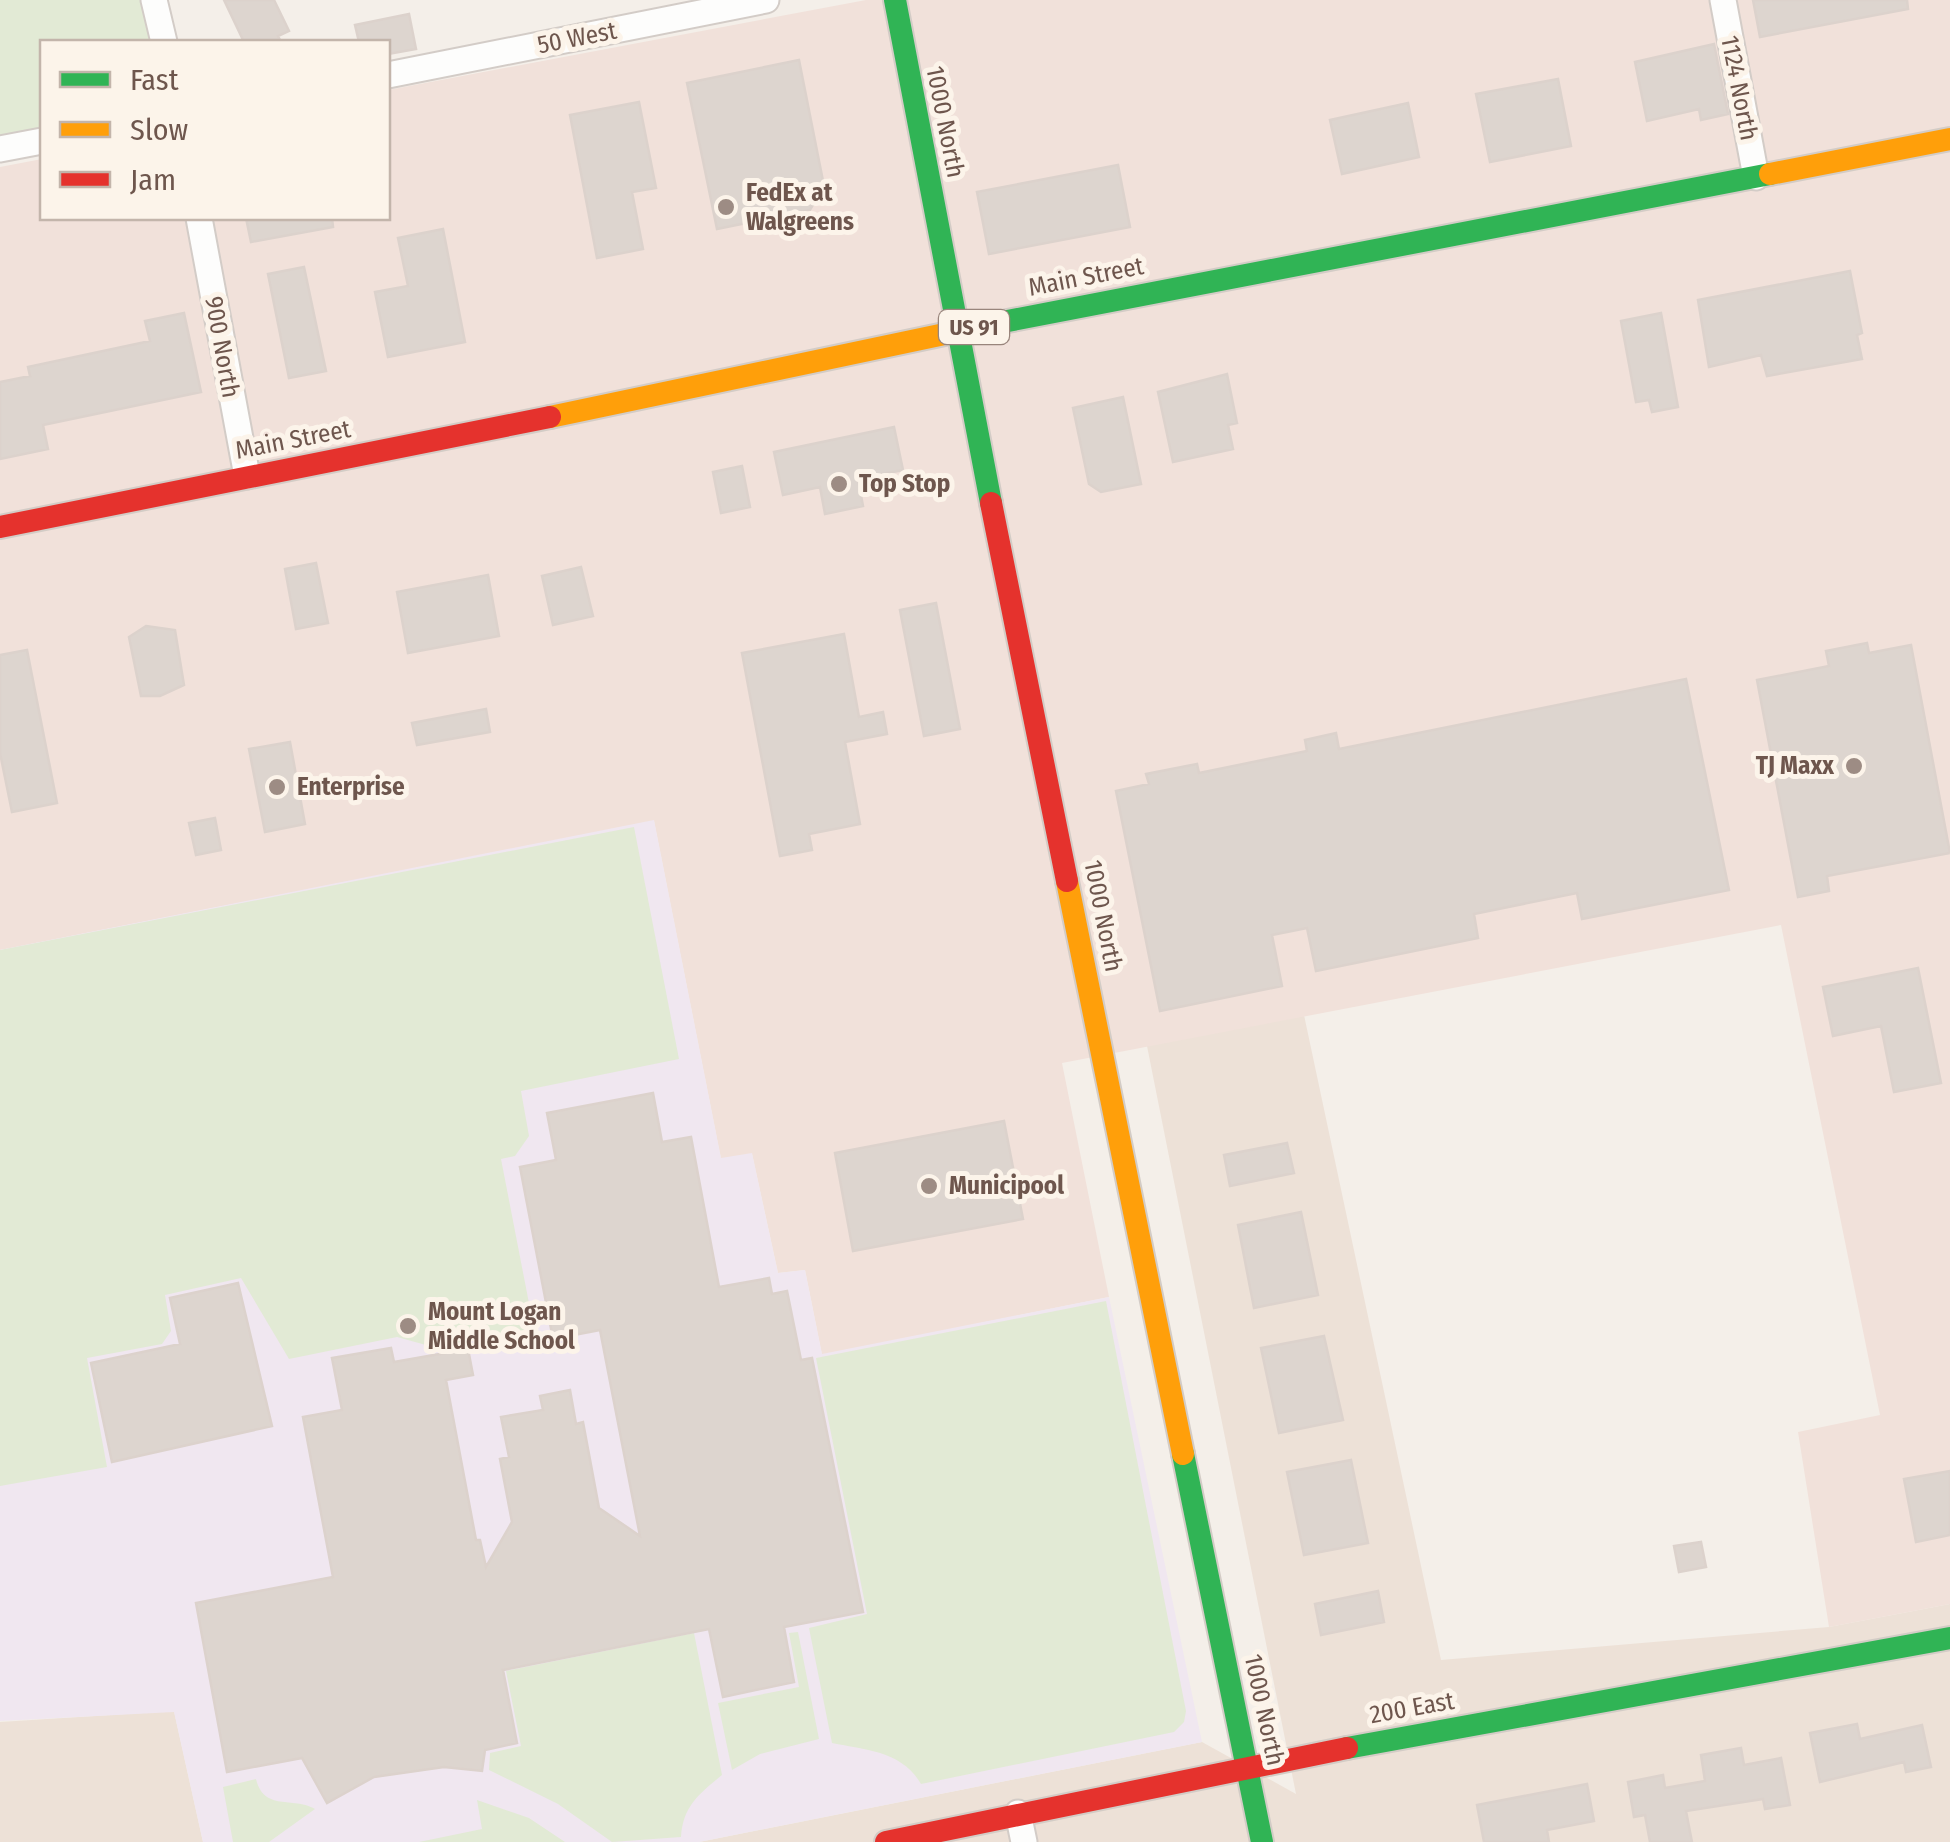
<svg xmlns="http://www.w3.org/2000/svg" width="1950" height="1842" viewBox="0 0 1950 1842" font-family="'Fira Sans Condensed',sans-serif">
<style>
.residential{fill:#ede1d7}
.commercial{fill:#f1e1da}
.education{fill:#f0e7f0}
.green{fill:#e2ead5}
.building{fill:#ddd5cf;stroke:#dcd2cc;stroke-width:2.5}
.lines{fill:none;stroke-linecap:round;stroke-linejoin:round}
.street-casing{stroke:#d3ccc7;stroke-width:29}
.fast-casing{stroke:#d3ccc6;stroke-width:26}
.slow-casing{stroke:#d3ccc6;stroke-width:26}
.jam-casing{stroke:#d3ccc6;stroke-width:26}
.street{stroke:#fdfdfc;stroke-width:25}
.fast{stroke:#30b455;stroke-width:22}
.slow{stroke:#ff9f0a;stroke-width:22}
.jam{stroke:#e5322d;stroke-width:22}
.poi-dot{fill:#9d8c84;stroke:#fcf4ea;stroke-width:4}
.labels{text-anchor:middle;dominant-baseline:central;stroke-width:10;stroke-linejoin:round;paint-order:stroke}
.shield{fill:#fcf4ea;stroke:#99857c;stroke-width:2.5}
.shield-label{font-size:22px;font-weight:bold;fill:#6e564d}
.street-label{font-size:25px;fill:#6e564d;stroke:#fcf4ea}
.poi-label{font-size:25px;font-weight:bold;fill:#6e564d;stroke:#fcf4ea;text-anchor:start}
</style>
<rect width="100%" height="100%" fill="#f4efe9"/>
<path class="residential" d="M 1304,1015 L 1441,1660 L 1829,1627 L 1950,1604 L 1950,1842 L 699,1842 L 1202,1742 L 1296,1794 L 1147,1046 Z
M 174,1711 L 203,1842 L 0,1842 L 0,1722 Z"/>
<path class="commercial" d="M 866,0 L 1950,0 L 1950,1604 L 1829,1627 L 1798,1432 L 1880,1415 L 1781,925 L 1062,1063 L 1109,1297 L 822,1355 L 805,1270 L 778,1273 L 752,1154 L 721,1159 L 654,821 L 0,950 L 0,167 L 42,159 L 42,218 L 388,218 L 388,90 Z"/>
<path class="education" d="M 654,820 L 721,1158 L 752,1153 L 778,1273 L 805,1270 L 822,1354 L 1109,1297 L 1202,1742 L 699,1842 L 203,1842 L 174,1712 L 0,1721 L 0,950 Z"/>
<path class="green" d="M 0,0 L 142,0 L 151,42 L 42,42 L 42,129 L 0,137 Z
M 634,827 L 679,1059 L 521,1091 L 529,1136 L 515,1156 L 501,1159 L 534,1329 L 433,1347 L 397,1337 L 289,1359 L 241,1278 L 165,1295 L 171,1331 L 162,1344 L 87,1358 L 107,1467 L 0,1486 L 0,950 Z
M 1106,1301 L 1186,1711 L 1184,1722 L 1174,1732 L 921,1784 C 902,1751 866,1750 832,1743 L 809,1628 L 867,1614 L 816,1358 Z
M 798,1632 L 819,1739 L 760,1754 L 732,1770 L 718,1703 L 799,1687 L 789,1633 Z
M 694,1633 L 722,1775 C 699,1794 683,1806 681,1837 L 612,1842 L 558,1804 L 489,1770 L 490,1753 L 521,1746 L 506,1671 Z
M 256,1779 C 264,1812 293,1796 315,1809 L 269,1842 L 233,1842 L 223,1787 Z
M 477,1800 L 529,1818 L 565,1842 L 419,1842 L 482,1829 Z"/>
<path class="building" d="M 224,0 L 274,0 L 289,31 L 278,36 L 281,42 L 244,42 Z
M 1753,0 L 1907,0 L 1908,9 L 1760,37 Z
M 409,14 L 416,49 L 388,54 L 388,42 L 359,42 L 355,25 Z
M 1714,44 L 1728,114 L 1701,120 L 1699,109 L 1647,121 L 1635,62 Z
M 799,60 L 824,186 L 810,210 L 717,229 L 687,83 Z
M 1558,79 L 1571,146 L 1490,162 L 1476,94 Z
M 639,102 L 656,188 L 632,192 L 643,249 L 597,258 L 570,115 Z
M 1408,103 L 1419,157 L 1342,174 L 1330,120 Z
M 1118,165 L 1130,227 L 989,254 L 977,192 Z
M 246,218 L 332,218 L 333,227 L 251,242 Z
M 443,229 L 465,342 L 388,357 L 375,292 L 408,286 L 398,238 Z
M 304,267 L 326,371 L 289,378 L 268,274 Z
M 1850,271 L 1862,333 L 1857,335 L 1862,359 L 1767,376 L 1761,355 L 1709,367 L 1698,300 Z
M 184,313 L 201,392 L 43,425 L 48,449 L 0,459 L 0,382 L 30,376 L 28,367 L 150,341 L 145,321 Z
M 1661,313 L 1678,407 L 1652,412 L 1649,400 L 1636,402 L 1621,321 Z
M 1227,374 L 1237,423 L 1228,425 L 1233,449 L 1173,462 L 1158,392 Z
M 1123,397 L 1141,484 L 1101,492 L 1089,484 L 1073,408 Z
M 894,427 L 903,470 L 858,479 L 863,506 L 825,514 L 820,487 L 783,495 L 774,452 Z
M 742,466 L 750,507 L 721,513 L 713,472 Z
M 316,563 L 328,623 L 296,629 L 285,569 Z
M 581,567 L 593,616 L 553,625 L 542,576 Z
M 488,575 L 499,636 L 408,653 L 397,592 Z
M 936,603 L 960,729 L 924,736 L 900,610 Z
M 146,626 L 175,630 L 184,685 L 160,696 L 141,696 L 129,637 Z
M 844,634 L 859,717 L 883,712 L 887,734 L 845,742 L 860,824 L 809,834 L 812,850 L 780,856 L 742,653 Z
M 1867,643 L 1869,653 L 1911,645 L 1950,853 L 1827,876 L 1829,891 L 1798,897 L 1757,680 L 1829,666 L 1826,651 Z
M 27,650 L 57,803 L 12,812 L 0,753 L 0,655 Z
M 1686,679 L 1729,890 L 1582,919 L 1577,893 L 1474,914 L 1478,938 L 1316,971 L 1307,928 L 1272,935 L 1282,986 L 1160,1011 L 1116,791 L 1149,784 L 1146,774 L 1197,764 L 1199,773 L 1307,751 L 1305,740 L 1336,733 L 1339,749 Z
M 486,709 L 490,732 L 417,745 L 412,723 Z
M 290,742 L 305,824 L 265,832 L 249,749 Z
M 215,818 L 221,850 L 196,855 L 189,823 Z
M 1918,968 L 1941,1083 L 1894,1092 L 1881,1026 L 1833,1036 L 1823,987 Z
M 653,1093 L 662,1142 L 691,1137 L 719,1287 L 769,1278 L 772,1294 L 787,1291 L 801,1360 L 812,1358 L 863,1612 L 784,1627 L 794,1682 L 723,1697 L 709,1629 L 503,1670 L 517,1743 L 485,1750 L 482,1771 L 444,1767 L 374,1777 L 327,1803 L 302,1758 L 227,1772 L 196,1603 L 333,1577 L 303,1417 L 342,1410 L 332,1358 L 391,1348 L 394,1362 L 468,1349 L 473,1375 L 446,1380 L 476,1540 L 480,1540 L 486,1567 L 512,1522 L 500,1459 L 509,1457 L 501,1417 L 543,1410 L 540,1396 L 570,1390 L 576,1424 L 583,1422 L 599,1508 L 640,1536 L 600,1330 L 553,1339 L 520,1167 L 556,1160 L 547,1113 Z
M 1004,1121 L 1023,1219 L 853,1251 L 835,1153 Z
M 1287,1143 L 1294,1173 L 1230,1186 L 1224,1155 Z
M 1301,1212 L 1318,1295 L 1254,1308 L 1238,1225 Z
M 238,1283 L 272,1426 L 112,1462 L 91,1363 L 180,1344 L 170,1298 Z
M 1324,1336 L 1343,1420 L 1279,1433 L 1261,1348 Z
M 1351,1460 L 1368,1543 L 1304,1555 L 1287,1472 Z
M 1950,1471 L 1950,1535 L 1916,1542 L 1904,1479 Z
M 1701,1542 L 1706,1567 L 1679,1572 L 1674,1546 Z
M 1378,1591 L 1384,1622 L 1321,1635 L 1315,1604 Z
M 1857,1724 L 1860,1739 L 1922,1725 L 1931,1767 L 1906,1772 L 1904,1762 L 1820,1782 L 1810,1733 Z
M 1741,1748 L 1744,1765 L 1781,1758 L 1790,1805 L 1765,1809 L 1763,1799 L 1686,1811 L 1692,1842 L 1650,1842 L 1645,1815 L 1634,1817 L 1628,1782 L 1663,1775 L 1665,1788 L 1705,1781 L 1701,1755 Z
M 1587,1784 L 1594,1821 L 1547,1830 L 1549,1842 L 1484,1842 L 1477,1805 Z"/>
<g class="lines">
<g class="street-casing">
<path id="street" d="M 154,0 L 164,42
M 1723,0 L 1756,177
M 388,75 L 766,0
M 0,149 L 42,141
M 199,218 L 247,476
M 1018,1813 L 1024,1842"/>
</g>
<g class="fast-casing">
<path id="fast" d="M 895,0 L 991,503
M 992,324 L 1770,174
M 1183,1454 L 1262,1842
M 1347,1748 L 1950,1638"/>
</g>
<g class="slow-casing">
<path id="slow" d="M 1770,174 L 1950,139
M 550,417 L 992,324
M 1067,881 L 1183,1454"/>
</g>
<g class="jam-casing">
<path id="jam" d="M 991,503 L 1067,881
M 0,527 L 550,417
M 886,1842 L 1347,1748"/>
</g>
<use href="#street" class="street"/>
<use href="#fast" class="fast"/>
<use href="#slow" class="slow"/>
<use href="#jam" class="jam"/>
</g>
<g class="poi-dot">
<circle cx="726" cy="207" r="10"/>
<circle cx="839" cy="484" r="10"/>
<circle cx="1854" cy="766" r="10"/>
<circle cx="277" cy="787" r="10"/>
<circle cx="929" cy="1186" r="10"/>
<circle cx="408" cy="1326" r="10"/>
</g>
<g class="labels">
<rect class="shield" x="939" y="310" width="70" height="34" rx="8"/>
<g class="shield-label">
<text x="974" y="327">US 91</text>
</g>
<g class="street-label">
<text transform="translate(577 38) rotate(-11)">50 West</text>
<text transform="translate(1739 88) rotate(79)">1124 North</text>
<text transform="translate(945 122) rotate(79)">1000 North</text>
<text transform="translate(1086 277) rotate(-11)">Main Street</text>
<text transform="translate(222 347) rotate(80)">900 North</text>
<text transform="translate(293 440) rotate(-11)">Main Street</text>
<text transform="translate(1103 916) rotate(79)">1000 North</text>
<text transform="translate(1412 1708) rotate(-10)">200 East</text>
<text transform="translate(1264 1710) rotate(78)">1000 North</text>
</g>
<g class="poi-label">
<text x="746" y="193">FedEx at<tspan x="746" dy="29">Walgreens</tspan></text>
<text x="859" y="484">Top Stop</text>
<text x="1834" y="766" text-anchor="end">TJ Maxx</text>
<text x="297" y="787">Enterprise</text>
<text x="949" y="1186">Municipool</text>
<text x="428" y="1312">Mount Logan<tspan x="428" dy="29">Middle School</tspan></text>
</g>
</g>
<rect x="40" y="40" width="350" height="180" fill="#fcf4ea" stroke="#c3b5ab" stroke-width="2.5"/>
<rect x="60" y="72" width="50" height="15" fill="#30b455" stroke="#c3b5ab" stroke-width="2.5"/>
<text x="130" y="90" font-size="30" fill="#6e564d">Fast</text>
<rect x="60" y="122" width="50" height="15" fill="#ff9f0a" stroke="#c3b5ab" stroke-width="2.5"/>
<text x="130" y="140" font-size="30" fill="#6e564d">Slow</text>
<rect x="60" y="172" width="50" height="15" fill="#e5322d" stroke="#c3b5ab" stroke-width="2.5"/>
<text x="130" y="190" font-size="30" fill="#6e564d">Jam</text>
</svg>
